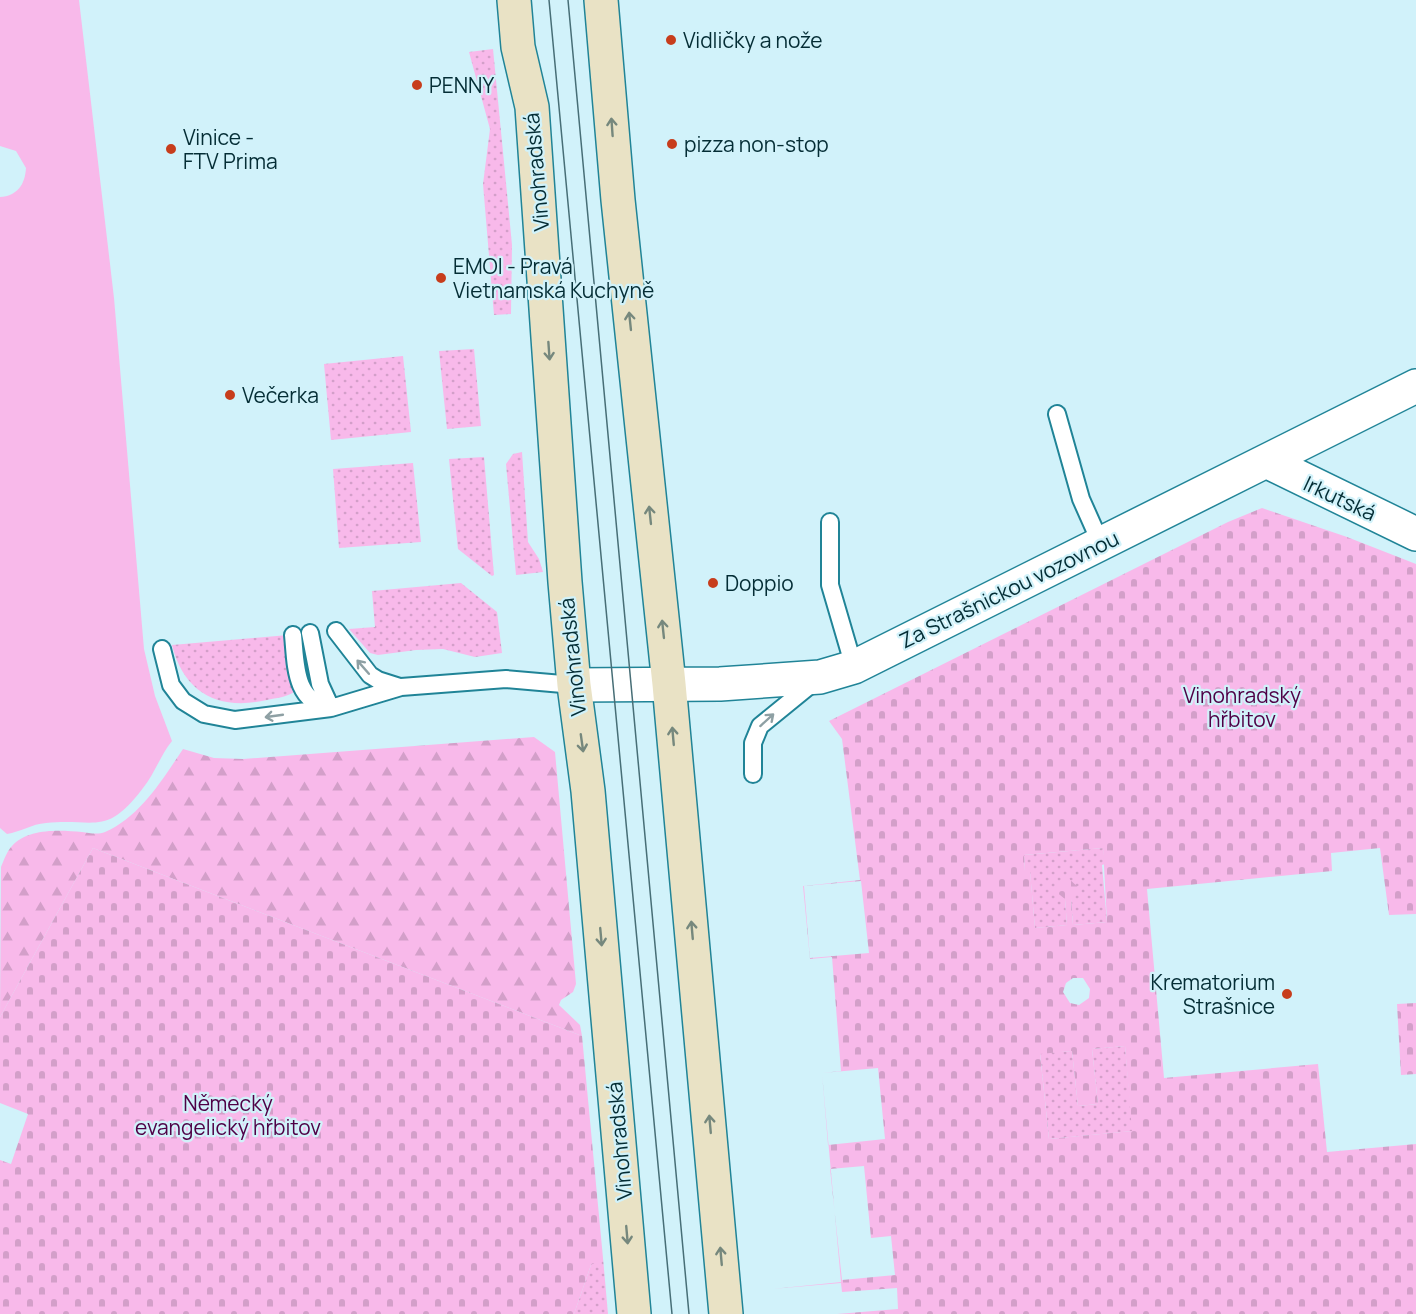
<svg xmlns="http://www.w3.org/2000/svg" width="1416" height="1314" viewBox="0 0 1416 1314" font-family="Manrope,sans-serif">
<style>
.grass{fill:url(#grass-dots)}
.forest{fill:url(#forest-firs)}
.cemetery{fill:url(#cemetery-stones);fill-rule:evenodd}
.green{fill:#f8b9ea}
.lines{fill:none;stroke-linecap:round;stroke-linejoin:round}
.service-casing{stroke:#208497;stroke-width:20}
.tertiary-casing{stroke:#208497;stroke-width:36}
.secondary-casing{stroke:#208497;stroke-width:36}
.service{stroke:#fff;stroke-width:16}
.tertiary{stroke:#fff;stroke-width:33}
.secondary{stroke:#e9e2c5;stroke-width:33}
.tram{stroke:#476e76;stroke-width:1.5}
.oneway{stroke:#76887d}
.oneway2{stroke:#8ea0a4}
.poi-dot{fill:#c73d1c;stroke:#d1f2fa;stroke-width:2}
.labels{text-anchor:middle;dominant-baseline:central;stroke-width:4.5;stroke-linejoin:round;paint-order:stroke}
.poi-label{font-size:21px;fill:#042d35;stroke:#d1f2fa;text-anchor:start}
.street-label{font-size:21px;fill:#042d35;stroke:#d1f2fa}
.park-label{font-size:21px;fill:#4f0046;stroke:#d1f2fa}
</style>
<defs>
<pattern id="grass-dots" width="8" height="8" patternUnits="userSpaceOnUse" patternTransform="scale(1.5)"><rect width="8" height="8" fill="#f8b9ea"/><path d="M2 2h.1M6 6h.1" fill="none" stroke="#d39fc9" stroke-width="1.8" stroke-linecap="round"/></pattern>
<pattern id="forest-firs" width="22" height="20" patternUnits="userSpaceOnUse" patternTransform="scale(1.5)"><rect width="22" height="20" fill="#f8b9ea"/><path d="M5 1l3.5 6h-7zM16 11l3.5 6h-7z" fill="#d39fc9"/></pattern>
<pattern id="cemetery-stones" width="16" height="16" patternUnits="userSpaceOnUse" patternTransform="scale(1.5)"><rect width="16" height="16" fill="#f8b9ea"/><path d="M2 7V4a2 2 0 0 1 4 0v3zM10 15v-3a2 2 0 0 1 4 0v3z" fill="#d39fc9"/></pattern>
</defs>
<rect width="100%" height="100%" fill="#d1f2fa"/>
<path class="grass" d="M 493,49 L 512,245 L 511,314 L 494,315 L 483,184 L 490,129 L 469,52 Z
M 474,349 L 481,426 L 447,429 L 439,351 Z
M 403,356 L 411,432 L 331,440 L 324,364 Z
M 522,452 L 528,542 L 539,559 L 543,572 L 516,575 L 506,464 L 513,454 Z
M 484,457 L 494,575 L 492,576 L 458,549 L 449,459 Z
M 413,463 L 421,542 L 339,548 L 333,469 Z
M 461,583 L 497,612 L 502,653 L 475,657 L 443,649 L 416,650 L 378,655 L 370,653 L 349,629 L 375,627 L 372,591 Z
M 288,635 L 294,692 C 287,697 276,698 267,700 C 220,711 184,694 172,645 Z
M 1103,848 L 1105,864 L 1102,865 L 1107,922 L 1073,925 L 1071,899 L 1065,899 L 1067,925 L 1035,928 L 1030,872 L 1025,871 L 1024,855 Z
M 1125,1046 L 1133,1131 L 1049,1139 L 1040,1053 L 1072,1051 L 1078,1106 L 1098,1104 L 1092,1049 Z
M 598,1258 L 603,1258 L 608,1314 L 574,1314 L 591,1265 Z"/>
<path class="forest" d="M 534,737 L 555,752 L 576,984 L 573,992 L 561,1000 L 559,1005 L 580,1025 L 582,1036 L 93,848 L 0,1017 L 1,867 C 4,860 7,851 12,846 C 28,828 60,830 82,832 C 89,833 98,835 105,832 C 140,817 162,780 183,749 L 214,758 L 243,759 Z"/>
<path class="cemetery" d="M 1262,508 L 1347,537 L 1416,564 L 1416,914 L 1389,915 L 1380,848 L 1331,853 L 1332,871 L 1147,889 L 1164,1078 L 1318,1064 L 1327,1152 L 1416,1144 L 1416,1314 L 837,1314 L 898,1309 L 897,1288 L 842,1292 L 841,1283 L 772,1289 L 841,1282 L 822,1073 L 841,1071 L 832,957 L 810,959 L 803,886 L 860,880 L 842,739 L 829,721 L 1228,522 ZM 1103,848 L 1107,922 L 1073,925 L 1071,899 L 1080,889 L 1067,877 L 1055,891 L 1065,899 L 1067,925 L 1035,928 L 1030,871 L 1025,871 L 1024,855 ZM 861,881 L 869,953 L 810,958 L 804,886 ZM 1073,978 L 1083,978 L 1090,989 L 1089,998 L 1079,1005 L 1070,1003 L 1063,992 L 1066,983 ZM 1125,1046 L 1132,1131 L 1049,1139 L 1040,1054 L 1072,1051 L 1078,1106 L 1098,1104 L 1092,1049 ZM 878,1068 L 885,1139 L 828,1145 L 822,1073 ZM 864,1166 L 871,1238 L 891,1236 L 895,1275 L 842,1280 L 830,1169 Z
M 93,848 L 582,1036 L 603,1258 L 591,1265 L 574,1314 L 0,1314 L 0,1160 L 11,1164 L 28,1114 L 0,1103 L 0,1017 Z
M 1416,1003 L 1416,1074 L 1401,1075 L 1397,1004 Z"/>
<path class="green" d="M 0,0 L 79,0 L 114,298 L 144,649 L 155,696 L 172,741 C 160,756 155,773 143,788 C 106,837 96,818 46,823 C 32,824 20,832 7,834 L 0,828 L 0,197 C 17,196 25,185 26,168 L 16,151 L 0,146 Z"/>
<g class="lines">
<g class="service-casing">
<path id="service" d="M 1057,414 L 1081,499 L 1101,544
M 830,522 L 830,585 L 854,667
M 336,631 L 370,675 L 378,680 L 400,687
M 310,633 L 320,684 L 331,708
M 293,635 C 296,665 294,702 331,708
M 162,649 L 171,685 L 183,701 L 204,714 L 235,720 L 331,708 L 401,687 L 506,679 L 574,685
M 753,774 L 753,743 L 760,726 L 814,682"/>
</g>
<g class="tertiary-casing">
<path id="tertiary" d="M 1266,461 L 1416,534
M 574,685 L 720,684 L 820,677 L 854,667 L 1416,386"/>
</g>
<g class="secondary-casing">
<path id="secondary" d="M 514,0 L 518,47 L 532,107 L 565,582 L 574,685 L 588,791 L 634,1314
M 601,0 L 618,200 L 669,684 L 726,1314"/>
</g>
<use href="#service" class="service"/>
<use href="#tertiary" class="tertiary"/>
<use href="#secondary" class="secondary"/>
<path class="tram" d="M 549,0 L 672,1314
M 568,0 L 689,1314"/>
</g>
<defs><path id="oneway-shaft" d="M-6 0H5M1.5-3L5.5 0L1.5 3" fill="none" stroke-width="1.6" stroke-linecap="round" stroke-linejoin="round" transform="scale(1.5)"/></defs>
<g class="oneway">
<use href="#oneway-shaft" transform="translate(612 127) rotate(-94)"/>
<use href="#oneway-shaft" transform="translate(630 321) rotate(-96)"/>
<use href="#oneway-shaft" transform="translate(549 351) rotate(86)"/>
<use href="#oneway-shaft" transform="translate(650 515) rotate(-96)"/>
<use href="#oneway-shaft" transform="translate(663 629) rotate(-96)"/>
<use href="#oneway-shaft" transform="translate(673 736) rotate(-95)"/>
<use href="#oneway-shaft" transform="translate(582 743) rotate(82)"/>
<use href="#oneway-shaft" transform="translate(692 930) rotate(-95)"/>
<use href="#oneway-shaft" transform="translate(601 937) rotate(85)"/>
<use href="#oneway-shaft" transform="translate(710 1124) rotate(-95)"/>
<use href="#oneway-shaft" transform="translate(627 1235) rotate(85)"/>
<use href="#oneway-shaft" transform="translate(721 1256) rotate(-95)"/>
</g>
<g class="oneway2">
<use href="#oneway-shaft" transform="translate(363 667) rotate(-131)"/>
<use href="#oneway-shaft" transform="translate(274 716) rotate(172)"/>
<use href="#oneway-shaft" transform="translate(767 720) rotate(-42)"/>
</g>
<g class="poi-dot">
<circle cx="671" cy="40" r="6"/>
<circle cx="417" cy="85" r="6"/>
<circle cx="672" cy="144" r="6"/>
<circle cx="171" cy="149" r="6"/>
<circle cx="441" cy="278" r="6"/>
<circle cx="230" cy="395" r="6"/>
<circle cx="713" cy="583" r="6"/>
<circle cx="1287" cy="994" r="6"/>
</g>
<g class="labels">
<g class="poi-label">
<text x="683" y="40">Vidličky a nože</text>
<text x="429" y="85">PENNY</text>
<text x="183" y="137">Vinice -<tspan x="183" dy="24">FTV Prima</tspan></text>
<text x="684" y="144">pizza non-stop</text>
<text x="453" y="266">EMOI - Pravá<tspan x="453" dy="24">Vietnamská Kuchyně</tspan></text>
<text x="242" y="395">Večerka</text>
<text x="725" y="583">Doppio</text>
<text x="1275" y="982" text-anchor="end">Krematorium<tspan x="1275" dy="24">Strašnice</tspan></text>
</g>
<g class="street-label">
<text transform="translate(536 172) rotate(-95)">Vinohradská</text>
<text transform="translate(1340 498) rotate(25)">Irkutská</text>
<text transform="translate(1009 589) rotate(-26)">Za Strašnickou vozovnou</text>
<text transform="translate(572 657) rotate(-96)">Vinohradská</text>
<text transform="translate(619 1141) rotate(-95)">Vinohradská</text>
</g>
<g class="park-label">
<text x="1242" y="695">Vinohradský<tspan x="1242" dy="24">hřbitov</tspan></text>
<text x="228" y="1103">Německý<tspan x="228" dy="24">evangelický hřbitov</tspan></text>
</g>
</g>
</svg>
